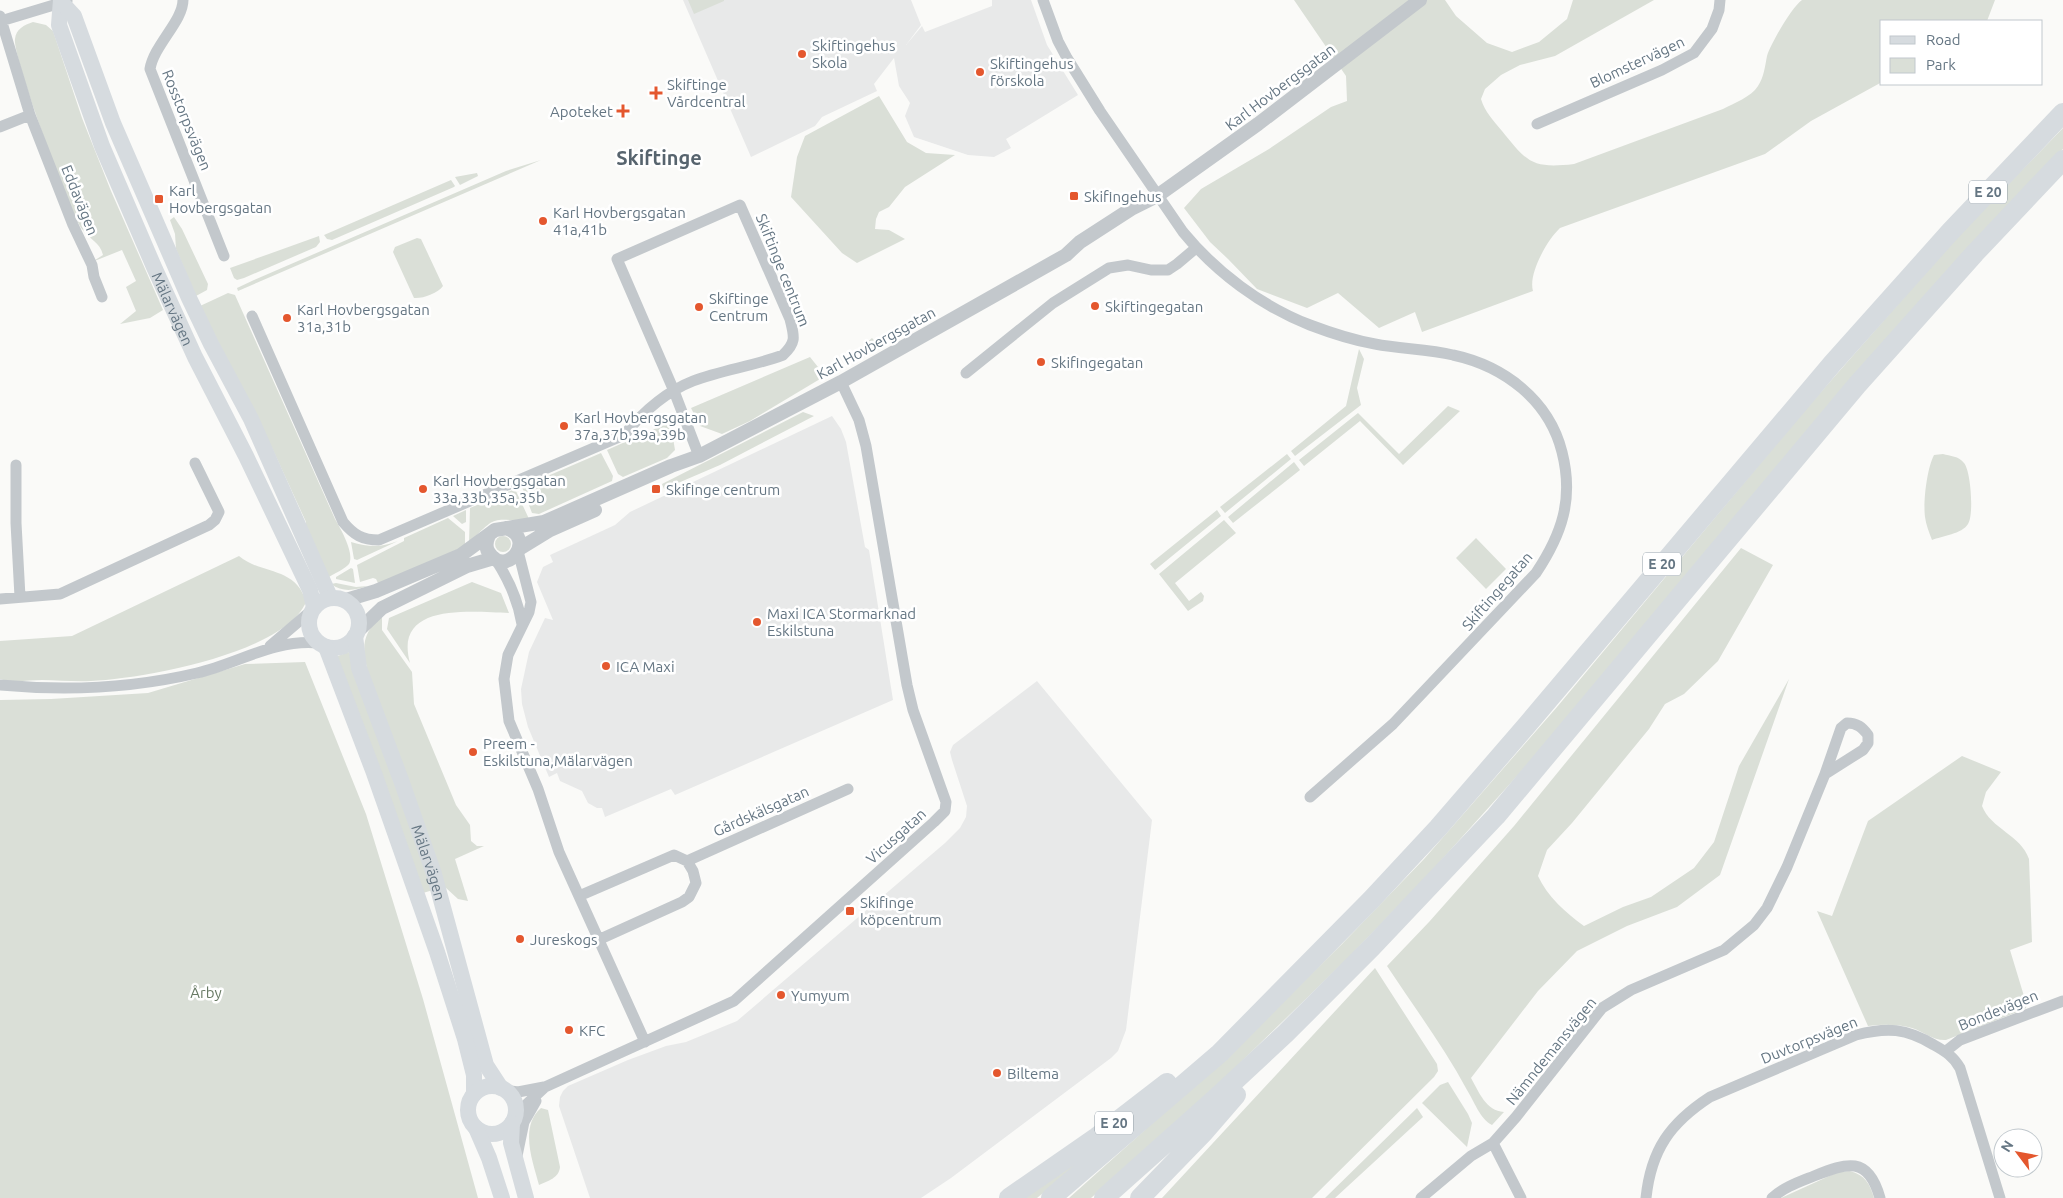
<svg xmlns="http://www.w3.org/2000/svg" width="2063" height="1198" viewBox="0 0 2063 1198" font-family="Ubuntu,sans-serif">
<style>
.built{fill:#e8e9e9}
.green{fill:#dadfd7}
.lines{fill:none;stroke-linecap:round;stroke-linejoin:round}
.minor{stroke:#c3c8cc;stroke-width:11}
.tertiary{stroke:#c3c8cc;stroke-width:14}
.secondary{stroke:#d6dbdf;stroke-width:16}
.motorway{stroke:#d6dbdf;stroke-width:20}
.poi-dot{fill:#e4572e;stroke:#fff;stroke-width:2}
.labels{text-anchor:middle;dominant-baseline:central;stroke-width:5;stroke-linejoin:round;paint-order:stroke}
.shield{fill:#fff;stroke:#939fa8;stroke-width:1}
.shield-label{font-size:14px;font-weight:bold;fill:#657683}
.poi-label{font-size:15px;fill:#657683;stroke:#fff;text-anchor:start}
.street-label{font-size:15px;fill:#657683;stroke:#fff}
.park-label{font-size:15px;fill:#687a64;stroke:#fff}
.district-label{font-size:20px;font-weight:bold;fill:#57646e;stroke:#fff}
</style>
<rect width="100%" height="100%" fill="#fafaf8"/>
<path class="built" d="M 683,0 L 911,0 L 921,25 L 906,45 L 922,26 L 925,32 L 992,6 L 992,0 L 1031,0 L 1047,45 L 1078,95 L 1006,139 L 1011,148 L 994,157 L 968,155 L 914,137 L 905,116 L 910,103 L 899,86 L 894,58 L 874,84 L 877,91 L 822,117 L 815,126 L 751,157 Z
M 832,416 L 841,429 L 846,442 L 865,547 L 869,550 L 893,700 L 675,795 L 671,789 L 605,817 L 602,808 L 597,808 L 588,803 L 582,791 L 560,781 L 557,773 L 549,777 L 528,727 L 522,704 L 521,689 L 529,652 L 545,618 L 553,620 L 537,582 L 543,567 L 553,562 L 550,555 L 615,525 L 630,512 Z
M 1037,681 L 1152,820 L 1126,1030 L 1118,1051 L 1111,1058 L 951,1178 L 921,1198 L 590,1198 L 559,1106 L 560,1097 L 563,1091 L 568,1086 L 628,1060 L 666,1046 L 686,1042 L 737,1021 L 945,843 L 960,828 L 966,817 L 967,806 L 952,760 L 950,752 L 953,745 Z"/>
<path class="green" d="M 688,0 L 724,0 L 724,1 L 694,14 Z
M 1294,0 L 1445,0 L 1456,16 L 1487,43 L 1512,52 L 1539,42 L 1567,19 L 1573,0 L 1654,0 L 1555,56 L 1520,65 L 1501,75 L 1485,89 L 1481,99 C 1485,112 1493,120 1502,131 C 1527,162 1532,169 1574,164 L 1723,109 C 1734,103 1751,97 1758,86 C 1764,77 1765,66 1767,56 C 1771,43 1792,7 1802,0 L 1995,0 L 1987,21 L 1882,21 L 1882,82 L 1811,121 L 1765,154 L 1560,228 C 1547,240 1528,274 1533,291 L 1422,332 L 1415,312 L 1379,328 L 1338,293 L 1307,308 L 1257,289 L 1228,259 L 1210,242 L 1184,208 L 1201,189 L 1269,149 L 1331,107 L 1347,101 L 1346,76 Z
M 33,22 L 46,25 L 53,31 L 82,118 L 111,191 L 163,310 L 150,318 L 120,324 L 136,311 L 126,287 L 136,281 L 122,250 L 92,262 L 103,255 C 100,242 89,239 82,229 C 70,213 12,55 15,39 C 16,29 24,25 33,22 Z
M 879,96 L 907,142 L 926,153 L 955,155 L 905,187 L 889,207 L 879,212 L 876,219 L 875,229 L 889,230 L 905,239 L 857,263 L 842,253 L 791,197 L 797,157 L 805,136 Z
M 2063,128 L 2063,149 L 1962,256 L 1534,757 L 1427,876 L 1349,957 L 1207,1095 L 1091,1198 L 1069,1198 L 1223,1060 L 1342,944 L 1424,859 L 1557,707 L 1799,417 L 1958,236 Z
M 541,160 L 238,291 L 237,288 L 254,280 L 506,171 Z
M 477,173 L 478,176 L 460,185 L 455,177 Z
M 451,180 L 455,186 L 454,187 L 332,240 L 327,239 L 324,235 Z
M 174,217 L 182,229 L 208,284 L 207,290 L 196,296 L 176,249 L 175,234 L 170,220 Z
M 319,236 L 320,242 L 316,247 L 244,278 L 237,280 L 234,278 L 230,268 Z
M 417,238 L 421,239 L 443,286 C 438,293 422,299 414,298 L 393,252 L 395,247 Z
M 228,293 L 235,295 L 335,519 C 340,528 355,553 349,564 C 345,569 335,573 329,577 L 305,530 L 306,522 L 273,450 L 200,306 Z
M 872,338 L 878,345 L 879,349 L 855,361 L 852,356 Z
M 1359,349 L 1364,359 L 1357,388 L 1361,405 L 1295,456 L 1291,451 L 1346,406 Z
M 810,357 L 822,372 L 820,379 L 750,421 L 722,434 L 700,426 L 691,408 Z
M 1448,406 L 1460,411 L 1403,465 L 1360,421 L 1304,466 L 1299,460 L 1358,413 L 1399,454 Z
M 803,412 L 814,416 L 720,465 L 664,489 L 662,484 Z
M 668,423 L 672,432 L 675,450 L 667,458 L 623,477 L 618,474 L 607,450 Z
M 601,453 L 613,476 L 612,481 L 539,514 L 532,513 L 522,487 Z
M 1287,454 L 1291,459 L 1225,513 L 1220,507 Z
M 1943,454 C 1950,456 1959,456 1964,463 C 1971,471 1974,515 1968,524 C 1962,534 1942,536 1932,540 C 1929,532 1926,525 1925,517 C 1923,502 1927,468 1934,455 Z
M 1294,462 L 1300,470 L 1233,523 L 1228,517 Z
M 515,489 L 530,521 C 490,520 498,514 469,543 L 470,508 Z
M 466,510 L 466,522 L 462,524 L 453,516 Z
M 1217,510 L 1221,516 L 1155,570 L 1150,564 Z
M 448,518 L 465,532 L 465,546 L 379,585 L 376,579 L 373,578 L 360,582 L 357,565 L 404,541 L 404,538 Z
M 1224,520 L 1236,533 L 1175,583 L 1189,601 L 1201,592 L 1204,596 L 1203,601 L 1188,611 L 1159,574 Z
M495 544a8 8 0 1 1 16 0a8 8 0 1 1-16 0Z
M 1476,538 L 1506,569 L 1486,589 L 1456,558 Z
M 398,541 L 357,560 L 354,559 L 351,542 C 369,547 380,548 398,541 Z
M 1741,548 L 1773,565 L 1718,661 L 1684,694 L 1665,704 L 1649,729 L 1572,823 L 1547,850 L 1538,876 C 1547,896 1566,913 1584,926 L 1623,907 L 1651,897 L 1694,868 L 1714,842 L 1739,766 L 1789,679 L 1720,875 L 1677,907 L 1627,926 L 1577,951 L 1538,991 L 1471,1078 C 1479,1092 1486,1111 1504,1112 L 1492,1125 C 1480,1119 1474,1101 1467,1090 C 1444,1047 1414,1007 1387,966 L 1429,922 L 1514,826 Z
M 239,556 C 261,575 296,566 306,602 C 285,653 142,679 91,681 C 75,682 58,680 42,680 C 29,680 12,683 0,679 L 0,641 L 72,636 Z
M 351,568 L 353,569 L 355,583 L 336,579 L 336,577 Z
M 472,582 L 501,593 L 509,613 C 471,612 393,602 410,663 L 387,629 L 389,618 Z
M 336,583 L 356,587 L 368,586 C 355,590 343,593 331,584 Z
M 382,614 L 382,630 L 412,672 L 414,704 L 456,805 L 470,825 L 471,841 L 477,846 L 484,846 L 455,859 L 468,901 L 458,899 L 445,887 L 369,677 C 362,648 360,637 382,614 Z
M 349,652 L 433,890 L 423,893 L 335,657 Z
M 305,662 L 366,814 L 423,999 L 478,1198 L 0,1198 L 0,700 L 51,699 L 148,693 L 245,664 Z
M 1962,756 L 2001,772 L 1986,792 L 1982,806 C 1991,829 2021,835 2029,859 L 2032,942 L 2010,950 L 2027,1006 L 2025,1009 L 1946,1040 C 1934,1041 1924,1032 1912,1028 C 1898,1024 1883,1024 1868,1026 L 1817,911 L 1832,916 L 1868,821 Z
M 1375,968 L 1437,1064 L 1438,1071 L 1434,1077 L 1312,1198 L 1162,1198 Z
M 1448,1082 L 1468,1114 L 1472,1123 L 1467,1147 L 1422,1103 L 1440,1085 Z
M 541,1108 L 548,1110 L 560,1167 C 559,1178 548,1181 539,1185 C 533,1162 519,1127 541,1108 Z
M 1417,1108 L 1423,1117 L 1335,1198 L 1325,1198 Z
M 1095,1148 L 1086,1157 L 1037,1198 L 1025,1198 Z
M 1850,1171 C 1865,1175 1870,1184 1874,1198 L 1781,1198 L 1838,1172 Z"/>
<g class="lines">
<path class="minor" d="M 183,0 C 183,21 154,45 150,69 L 224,256
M 1043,0 L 1058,41 L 1067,58 L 1100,111 L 1183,232 C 1216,272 1261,306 1310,325 C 1331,333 1352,340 1375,344 C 1401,349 1428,349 1453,355 C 1504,366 1549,400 1562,452 C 1574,499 1562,534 1536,573 L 1393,724 L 1310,797
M 0,16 L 30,115 L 73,225 L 92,265 L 94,277 L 102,297
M 1,21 L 67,1
M 1537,124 L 1662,70 L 1694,53 L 1712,29 L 1719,10 L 1720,0
M 0,127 L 30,115
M 252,316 L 343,522 C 354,535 362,540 379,540 L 624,435 C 643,412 665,392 693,381 C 722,370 754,366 783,355 C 797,342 794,336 790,319 L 740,205 L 617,259 L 674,391 L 699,456
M 966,373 L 1053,303 L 1109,268 L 1128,265 L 1151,270 L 1168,270 L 1177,264 L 1196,248
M 16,465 L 16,523 L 20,597
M 518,551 L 531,602 L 529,612 L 508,655 L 504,679 L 509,721 L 538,789 L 559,852 L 645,1042
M 496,560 C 509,580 518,600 522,624
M 0,599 L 60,594 L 209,525 L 215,520 L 219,512 L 195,463
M 270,646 L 311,611
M 0,685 C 65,691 134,688 197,673 C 239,663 274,639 318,643
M 687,861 L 848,789
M 579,896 L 674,855 L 687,861 L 693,871 L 696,883 L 689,897 L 682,902 L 598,940
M 1946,1051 L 1960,1040 L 2063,1001
M 505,1090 L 518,1092 L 544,1087
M 515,1115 L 545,1087 L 734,1001 L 934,822 L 945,811 L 946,802 L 913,710 L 907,685 L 866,446 L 859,420 L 841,382
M 1493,1143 L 1521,1198
M 517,1156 L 524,1122 L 536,1101
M 1421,1198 L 1471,1156 L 1493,1143 L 1516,1117 L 1602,1008 L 1631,990 L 1724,950 L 1754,925 L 1767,908 L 1787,867 L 1825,774 L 1841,728 L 1847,723 C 1857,723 1862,727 1868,735 L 1868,743 L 1863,750 L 1825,774
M 1646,1198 C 1651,1150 1670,1123 1710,1097 L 1856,1035 C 1887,1027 1906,1028 1934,1045 C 1945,1051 1954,1057 1960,1068 L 2000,1198
M 1772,1198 C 1784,1187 1799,1182 1814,1176 C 1847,1163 1868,1155 1880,1198"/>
<path class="tertiary" d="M 489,535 C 486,542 485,549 490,554 C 507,578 537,538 506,528
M 519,549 L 550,530 L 595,510
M 346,600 L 376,591 L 461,555 L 495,530 L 544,522 L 671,466 L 699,456 L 841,382 L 1066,255 L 1080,242 L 1131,209 L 1157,196 L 1258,124 L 1420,0
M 358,631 L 382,608 L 467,566 L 494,558"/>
<g class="secondary">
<path id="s1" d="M 61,0 L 59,25 L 102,146 L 154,267 L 195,357 L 246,456 L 310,590 L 314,607"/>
<path d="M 61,2 L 74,16 L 113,123 L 189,298 L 211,344 L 251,419 L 330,597"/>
<circle cx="334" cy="623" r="25"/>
<path id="s2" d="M 355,636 L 359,668 L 401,780 L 434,874 L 486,1065 L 501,1088"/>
<path d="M 326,647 L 374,773 L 437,952 L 465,1039 L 474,1075 L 474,1094"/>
<circle cx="492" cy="1110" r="24"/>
<path d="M 512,1123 L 511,1143 L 526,1198"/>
<path d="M 476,1128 L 489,1158 L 502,1198"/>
</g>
<path class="motorway" d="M 1009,1198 L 1097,1137 L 1167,1083
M 1051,1198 L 1220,1053 L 1371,900 L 1438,828 L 1527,725 L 1832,364 L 1950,232 L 2063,113
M 1104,1198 L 1215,1099 L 1285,1034 L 1372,947 L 1496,816 L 1857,385 L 1975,253 L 2063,160
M 1140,1198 L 1204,1132 L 1236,1095"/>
</g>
<g class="poi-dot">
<circle cx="802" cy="54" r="5"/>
<circle cx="980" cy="72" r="5"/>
<path d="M653.5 85.5h5v5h5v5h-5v5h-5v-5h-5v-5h5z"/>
<path d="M620.5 103.5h5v5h5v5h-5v5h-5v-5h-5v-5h5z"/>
<rect x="1069" y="191" width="10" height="10" rx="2.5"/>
<rect x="154" y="194" width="10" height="10" rx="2.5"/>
<circle cx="543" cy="221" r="5"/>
<circle cx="1095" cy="306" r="5"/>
<circle cx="699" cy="307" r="5"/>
<circle cx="287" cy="318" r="5"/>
<circle cx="1041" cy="362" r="5"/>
<circle cx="564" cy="426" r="5"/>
<circle cx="423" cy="489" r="5"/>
<rect x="651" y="484" width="10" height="10" rx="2.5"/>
<circle cx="757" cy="622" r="5"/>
<circle cx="606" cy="666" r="5"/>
<circle cx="473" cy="752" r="5"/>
<rect x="845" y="906" width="10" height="10" rx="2.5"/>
<circle cx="520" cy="939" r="5"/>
<circle cx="781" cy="995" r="5"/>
<circle cx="569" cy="1030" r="5"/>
<circle cx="997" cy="1073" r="5"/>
</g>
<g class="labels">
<g class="shield">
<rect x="1969" y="180.5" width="38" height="23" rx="4"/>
<rect x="1643" y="552.5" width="38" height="23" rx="4"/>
<rect x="1095" y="1111.5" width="38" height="23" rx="4"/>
</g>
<g class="shield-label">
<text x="1988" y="192">E 20</text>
<text x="1662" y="564">E 20</text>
<text x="1114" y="1123">E 20</text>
</g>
<g class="poi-label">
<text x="812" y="45">Skiftingehus<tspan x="812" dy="17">Skola</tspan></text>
<text x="990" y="63">Skiftingehus<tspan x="990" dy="17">förskola</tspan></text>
<text x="667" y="84">Skiftinge<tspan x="667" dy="17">Vårdcentral</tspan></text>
<text x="613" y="111" text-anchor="end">Apoteket</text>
<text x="169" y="190">Karl<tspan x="169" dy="17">Hovbergsgatan</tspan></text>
<text x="1084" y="196">Skifingehus</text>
<text x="553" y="212">Karl Hovbergsgatan<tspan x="553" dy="17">41a,41b</tspan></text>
<text x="709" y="298">Skiftinge<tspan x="709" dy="17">Centrum</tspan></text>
<text x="1105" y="306">Skiftingegatan</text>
<text x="297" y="309">Karl Hovbergsgatan<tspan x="297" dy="17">31a,31b</tspan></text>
<text x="1051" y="362">Skifingegatan</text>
<text x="574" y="417">Karl Hovbergsgatan<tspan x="574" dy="17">37a,37b,39a,39b</tspan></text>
<text x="433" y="480">Karl Hovbergsgatan<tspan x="433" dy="17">33a,33b,35a,35b</tspan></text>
<text x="666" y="489">Skifinge centrum</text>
<text x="767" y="613">Maxi ICA Stormarknad<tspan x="767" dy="17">Eskilstuna</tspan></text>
<text x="616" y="666">ICA Maxi</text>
<text x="483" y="743">Preem -<tspan x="483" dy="17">Eskilstuna,Mälarvägen</tspan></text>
<text x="860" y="902">Skifinge<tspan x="860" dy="17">köpcentrum</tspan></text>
<text x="530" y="939">Jureskogs</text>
<text x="791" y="995">Yumyum</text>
<text x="579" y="1030">KFC</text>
<text x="1007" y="1073">Biltema</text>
</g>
<g class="street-label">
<text transform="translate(1637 62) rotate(-25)">Blomstervägen</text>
<text transform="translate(1280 87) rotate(-37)">Karl Hovbergsgatan</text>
<text transform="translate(187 120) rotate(68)">Rosstorpsvägen</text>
<text transform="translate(80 200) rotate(68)">Eddavägen</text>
<text transform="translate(783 270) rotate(68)">Skiftinge centrum</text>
<text stroke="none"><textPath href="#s1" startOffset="331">Mälarvägen</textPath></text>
<text transform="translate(876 343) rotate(-29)">Karl Hovbergsgatan</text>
<text transform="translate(1497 591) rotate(-49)">Skiftingegatan</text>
<text transform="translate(761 811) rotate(-24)">Gårdskälsgatan</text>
<text transform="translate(896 836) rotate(-42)">Vicusgatan</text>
<text stroke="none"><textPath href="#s2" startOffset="239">Mälarvägen</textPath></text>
<text transform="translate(1998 1010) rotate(-22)">Bondevägen</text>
<text transform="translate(1809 1040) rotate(-22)">Duvtorpsvägen</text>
<text transform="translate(1551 1051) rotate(-51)">Nämndemansvägen</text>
</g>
<g class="park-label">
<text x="206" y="992">Årby</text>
</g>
<g class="district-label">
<text x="659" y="157">Skiftinge</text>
</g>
</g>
<rect x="1880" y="20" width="162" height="65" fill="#ffffff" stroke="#c1c8cd"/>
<rect x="1890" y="36" width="25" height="8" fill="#d6dbdf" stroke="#c1c8cd"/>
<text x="1926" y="45" font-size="15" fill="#657683">Road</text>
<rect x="1890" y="58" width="25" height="15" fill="#dadfd7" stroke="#c1c8cd"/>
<text x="1926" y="70" font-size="15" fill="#657683">Park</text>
<g transform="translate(2018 1153) rotate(302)"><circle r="24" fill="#ffffff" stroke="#c1c8cd"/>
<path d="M0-4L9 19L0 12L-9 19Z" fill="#e4572e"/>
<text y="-8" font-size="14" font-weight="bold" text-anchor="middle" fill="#657683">N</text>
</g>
</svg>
